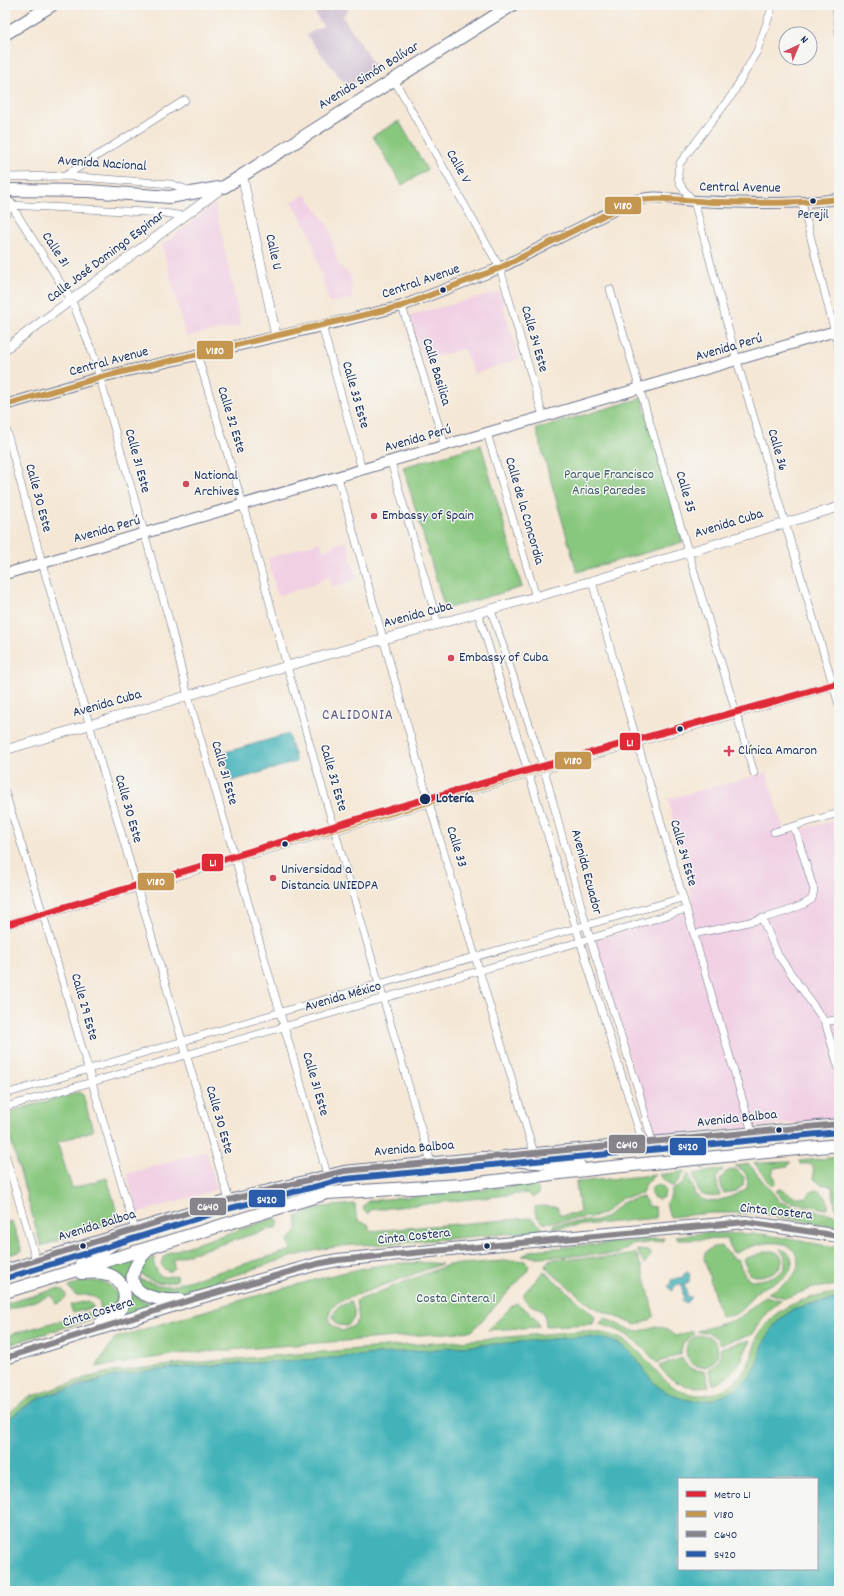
<svg xmlns="http://www.w3.org/2000/svg" width="844" height="1596" viewBox="0 0 844 1596" font-family="Dekko,sans-serif">
<style>
.built{fill:#f1d0e4}
.industrial{fill:#cebed1}
.green{fill:#88c77e;stroke:#527b6e}
.water{fill:#43b3b9;stroke:#2f718c;fill-rule:evenodd}
.lines{fill:none;stroke-linecap:round;stroke-linejoin:round}
.minor-casing{stroke:#676f88;stroke-width:8}
.tertiary-casing{stroke:#676f88;stroke-width:10}
.secondary-casing{stroke:#676f88;stroke-width:12}
.primary-casing{stroke:#676f88;stroke-width:14}
.trunk-casing{stroke:#676f88;stroke-width:14}
.minor{stroke:#fff;stroke-width:7}
.tertiary{stroke:#fff;stroke-width:9}
.secondary{stroke:#fff;stroke-width:10}
.primary{stroke:#fff;stroke-width:12}
.trunk{stroke:#fff;stroke-width:12}
.bus-1-casing{stroke:#f6f6f2;stroke-width:9}
.bus-2-casing{stroke:#f6f6f2;stroke-width:9}
.bus-3-casing{stroke:#f6f6f2;stroke-width:9}
.bus-1{stroke:#c49650;stroke-width:6}
.bus-2{stroke:#87838a;stroke-width:6}
.bus-3{stroke:#2a5caa;stroke-width:6}
.metro-1-casing{stroke:#f6f6f2;stroke-width:10}
.metro-1{stroke:#df2937;stroke-width:7}
.bus-dot{fill:#1b2f5e;stroke:#f6f6f2;stroke-width:1.5}
.poi-dot{fill:#d1495b;stroke:#f6f6f2;stroke-width:1.5}
.labels{text-anchor:middle;dominant-baseline:central;stroke-width:3;stroke-linejoin:round;paint-order:stroke}
.bus-label{font-size:13px;fill:#1b2f5e;stroke:#f6f6f2}
.street-label{font-size:14px;fill:#1b2f5e;stroke:#f6f6f2}
.park-label{font-size:14px;fill:#3c5d68;stroke:#f6f6f2}
.poi-label{font-size:14px;fill:#1b2f5e;stroke:#f6f6f2;text-anchor:start}
.stop-label{font-size:14px;font-weight:bold;fill:#1b2f5e;stroke:#f6f6f2;text-anchor:start}
.neighbourhood-label{font-size:15px;letter-spacing:1px;fill:#5f5980;stroke:#f6f6f2}
.line-badge{stroke:#f6f6f2;stroke-width:1.5}
.badge-label{font-size:11px;text-anchor:middle;font-weight:bold;fill:#fff}
</style>
<rect width="100%" height="100%" fill="#f6f6f2"/>
<filter id="ink" filterUnits="userSpaceOnUse"><feTurbulence type="fractalNoise" baseFrequency=".025" numOctaves="2"/><feDisplacementMap in="SourceGraphic" scale="8" xChannelSelector="R" yChannelSelector="G"/><feConvolveMatrix kernelMatrix="1 2 1 2 8 2 1 2 1" color-interpolation-filters="sRGB"/></filter>
<filter id="wash" filterUnits="userSpaceOnUse"><feTurbulence type="fractalNoise" baseFrequency=".012" numOctaves="4" result="noise"/><feDisplacementMap in="SourceGraphic" scale="16" xChannelSelector="R" yChannelSelector="G"/><feGaussianBlur stdDeviation="0.9" result="paint"/><feColorMatrix in="noise" values="0 0 0 0 0 0 0 0 0 0 0 0 0 0 0 0 0 1.4 0 .05"/><feComposite in="paint" operator="in"/></filter>
<g filter="url(#wash)">
<rect width="100%" height="100%" fill="#f5e7d5"/>
<path class="built" d="M 306,194 L 330,229 L 338,264 L 351,276 L 352,299 L 329,303 L 309,230 L 291,202 Z
M 215,204 L 241,326 L 186,337 L 162,245 Z
M 499,292 L 519,359 L 474,374 L 464,349 L 424,360 L 410,315 Z
M 346,541 L 357,579 L 332,587 L 329,577 L 313,585 L 277,596 L 268,558 L 320,542 L 323,551 L 331,548 L 331,546 Z
M 767,773 L 785,834 L 839,819 L 839,1119 L 655,1137 L 593,941 L 695,910 L 668,799 Z
M 206,1151 L 217,1189 L 138,1213 L 127,1174 Z"/>
<path class="industrial" d="M 310,5 L 351,5 L 343,17 L 376,68 L 348,87 L 306,35 L 323,26 Z"/>
<path class="green" d="M 399,121 L 427,170 L 402,185 L 373,136 Z
M 642,398 L 683,542 L 577,572 L 536,429 Z
M 481,445 L 522,587 L 445,609 L 403,467 Z
M 79,1092 L 83,1095 L 93,1131 L 57,1142 L 72,1188 L 107,1178 L 119,1219 L 117,1222 L 41,1246 L 5,1119 L 5,1113 Z
M 839,1157 L 839,1211 L 836,1210 L 832,1186 L 821,1184 L 814,1179 L 813,1166 L 809,1164 L 800,1164 L 799,1161 Z
M 791,1162 L 788,1166 L 774,1168 L 772,1174 L 775,1178 L 776,1183 L 772,1186 L 754,1163 Z
M 749,1164 L 780,1202 L 797,1207 L 839,1216 L 839,1227 L 758,1213 L 710,1213 L 670,1217 L 666,1203 L 670,1198 L 672,1190 L 682,1185 L 687,1175 L 689,1174 L 695,1195 C 698,1196 701,1199 704,1200 C 715,1204 738,1195 747,1188 C 749,1177 746,1170 735,1166 Z
M 723,1169 L 716,1178 L 720,1196 C 698,1198 698,1193 694,1174 Z
M 733,1169 L 737,1170 L 744,1177 L 743,1185 L 736,1191 L 723,1193 L 720,1180 L 726,1172 Z
M 685,1171 L 675,1186 L 671,1186 L 659,1175 Z
M 655,1175 L 645,1185 L 642,1194 L 622,1198 L 603,1214 L 596,1216 L 545,1223 C 538,1220 534,1214 535,1207 C 541,1205 550,1207 557,1207 L 560,1215 L 580,1213 L 576,1182 Z
M 533,1184 L 539,1190 L 538,1194 L 532,1198 L 527,1193 L 370,1210 L 368,1214 L 363,1210 L 364,1206 L 368,1201 Z
M651 1192a7 7 0 1 1 14 0a7 7 0 1 1-14 0Z
M 781,1189 L 792,1196 L 806,1198 L 812,1191 L 816,1190 C 823,1193 829,1198 828,1207 L 825,1209 L 783,1200 L 777,1193 L 777,1190 Z
M 643,1197 L 649,1206 L 655,1207 L 656,1218 L 553,1228 L 554,1224 L 598,1220 L 605,1218 L 623,1202 Z
M 355,1204 L 356,1215 L 359,1221 L 368,1224 L 370,1231 L 531,1218 L 543,1228 L 538,1231 L 376,1245 C 321,1241 262,1268 210,1283 C 195,1288 174,1298 159,1294 C 152,1293 145,1288 139,1285 L 139,1279 L 158,1285 L 171,1286 L 291,1250 L 288,1240 C 297,1233 299,1229 296,1217 L 321,1207 Z
M 276,1218 L 279,1221 L 277,1227 L 173,1259 L 174,1268 L 170,1272 L 164,1269 L 161,1264 L 163,1258 L 170,1252 Z
M 12,1221 L 22,1251 L 5,1256 L 5,1223 Z
M 706,1233 L 762,1234 L 839,1248 L 839,1285 L 813,1288 L 785,1298 L 768,1293 C 783,1286 802,1276 797,1257 C 796,1252 792,1248 787,1245 C 771,1239 750,1246 736,1253 L 732,1252 L 727,1239 L 682,1240 L 678,1240 L 676,1236 Z
M 664,1238 L 663,1241 L 631,1245 L 618,1254 L 537,1257 L 522,1256 L 534,1250 Z
M 722,1246 L 731,1257 L 738,1260 C 745,1278 748,1284 768,1278 C 775,1276 780,1274 785,1268 L 785,1257 L 780,1249 C 787,1251 792,1254 792,1261 C 792,1281 771,1282 759,1290 C 746,1300 741,1321 720,1315 L 704,1258 L 705,1252 L 713,1247 Z
M 637,1250 L 648,1251 L 652,1254 L 644,1264 Z
M 769,1251 C 776,1251 779,1253 782,1259 L 780,1268 C 772,1274 759,1279 749,1274 L 743,1259 Z
M 634,1253 L 637,1255 L 646,1281 L 654,1316 L 650,1320 L 636,1325 L 593,1307 L 547,1269 L 546,1265 L 549,1260 L 553,1259 L 618,1257 Z
M 155,1257 L 154,1265 L 159,1275 L 165,1277 L 176,1275 L 177,1280 C 165,1285 151,1283 141,1274 L 141,1264 Z
M 135,1259 L 133,1292 L 143,1301 L 158,1305 L 121,1316 L 127,1291 L 98,1270 Z
M 517,1260 L 525,1261 L 529,1265 L 527,1272 L 472,1331 L 178,1354 L 96,1367 L 115,1338 C 175,1320 235,1301 296,1285 C 343,1272 393,1258 442,1264 L 340,1301 C 324,1311 325,1325 343,1331 L 355,1325 L 359,1319 L 356,1301 L 448,1265 Z
M 544,1271 L 595,1316 L 593,1324 L 546,1326 C 544,1300 537,1314 524,1299 L 524,1293 Z
M 92,1281 C 106,1282 112,1284 118,1297 L 113,1310 L 100,1316 C 103,1298 93,1292 76,1296 L 69,1287 L 80,1282 Z
M 56,1289 C 62,1289 66,1291 66,1297 L 61,1302 L 56,1304 L 52,1295 L 5,1311 L 5,1304 Z
M 839,1293 L 839,1300 C 816,1302 794,1304 777,1322 C 765,1334 764,1350 757,1365 C 747,1387 720,1402 697,1401 C 683,1401 665,1393 655,1384 C 643,1372 637,1355 621,1345 C 607,1337 592,1337 577,1337 C 495,1344 414,1351 332,1358 C 235,1366 135,1361 42,1397 C 29,1402 16,1413 5,1423 L 5,1416 L 27,1398 L 85,1378 L 111,1372 L 187,1363 L 582,1331 C 597,1332 610,1333 623,1340 C 655,1358 663,1398 706,1395 C 727,1393 744,1376 751,1358 C 754,1349 756,1337 762,1329 C 779,1304 810,1296 839,1293 Z
M 764,1297 L 782,1300 L 767,1312 L 751,1335 L 721,1344 C 715,1335 708,1331 698,1332 L 697,1331 L 738,1319 Z
M 88,1301 L 94,1307 L 73,1313 L 70,1305 Z
M 351,1302 C 356,1312 356,1319 347,1326 L 338,1325 L 333,1318 C 334,1307 342,1305 351,1302 Z
M 517,1303 C 525,1310 538,1316 539,1327 L 488,1330 L 514,1304 Z
M 94,1311 L 89,1320 L 5,1346 L 5,1336 Z
M 606,1318 C 614,1322 623,1328 631,1330 C 653,1335 651,1315 675,1336 L 693,1331 L 694,1334 L 683,1343 L 680,1354 L 657,1363 C 638,1342 627,1331 599,1324 Z
M686 1351a16 16 0 1 1 32 0a16 16 0 1 1-32 0Z
M 750,1340 C 742,1361 734,1377 713,1385 L 709,1370 L 720,1359 L 721,1348 Z
M 682,1358 C 687,1368 694,1372 705,1370 L 709,1386 C 687,1389 672,1384 659,1366 Z"/>
<path class="water" d="M 288,734 L 296,762 L 232,781 L 223,753 Z
M 687,1272 L 690,1273 L 689,1282 L 684,1284 L 688,1297 L 692,1297 L 686,1303 L 681,1300 L 684,1298 L 681,1284 L 676,1285 L 672,1291 L 668,1286 L 671,1283 L 671,1280 L 683,1277 L 684,1274 Z
M 839,1300 L 839,1591 L 5,1591 L 5,1423 L 16,1413 L 42,1397 L 115,1376 L 142,1372 L 174,1368 L 332,1358 L 577,1337 C 592,1337 607,1337 621,1345 C 637,1355 643,1371 655,1384 C 665,1393 684,1401 697,1401 C 721,1401 746,1387 757,1365 C 759,1361 759,1355 761,1350 C 766,1336 774,1323 787,1314 C 802,1303 821,1303 839,1300 ZM 679,1479 L 817,1479 L 817,1569 L 679,1569 Z"/>
</g>
<g filter="url(#ink)">
<g class="lines">
<g class="minor-casing">
<path id="minor" d="M 773,5 L 757,51 L 732,95 L 680,163 C 674,180 682,189 694,201 L 737,361 L 839,705
M 836,5 L 839,34
M 393,78 L 500,268 L 543,416
M 65,176 L 185,100
M 5,177 L 65,176 L 171,184 L 191,191
M 802,203 L 839,349
M 9,205 L 164,213 L 184,216
M 11,205 L 72,301 L 93,354 L 170,623 L 188,696 L 327,1174
M 5,215 L 11,205
M 610,289 L 754,773
M 402,306 L 445,446
M 322,326 L 362,470
M 197,354 L 243,505 L 287,666 L 431,1163
M 5,425 L 42,563 L 229,1200
M 487,433 L 536,597
M 391,462 L 438,624
M 338,477 L 429,803 L 534,1153
M 592,581 L 621,687 L 752,1132
M 491,610 L 544,769 L 590,939 L 640,1095 L 652,1142
M 478,613 C 535,789 587,967 643,1143
M 5,792 L 43,914 L 135,1230
M 774,832 L 839,813
M 762,918 L 778,955 L 825,1022 L 839,1069
M 694,934 C 722,928 792,915 812,899 L 814,890 L 794,826
M 825,1022 L 839,1019
M 5,1094 L 281,1012 L 682,898
M 5,1107 L 579,942 L 687,909
M 5,1154 L 36,1260"/>
</g>
<g class="tertiary-casing">
<path id="tertiary" d="M 242,174 L 276,336
M 5,349 L 221,189
M 5,750 L 287,666 L 592,581 L 839,507
M 5,925 L 839,683"/>
</g>
<g class="secondary-casing">
<path id="secondary" d="M 5,405 L 101,377 L 322,326 L 402,306 L 500,268 L 630,202 C 659,193 669,200 696,201 C 744,203 792,205 839,199
M 5,574 L 839,330
M 504,1156 L 839,1124
M 5,1270 L 229,1200 L 344,1171 L 486,1157"/>
</g>
<g class="primary-casing">
<path id="primary" d="M 5,34 L 52,5
M 5,190 L 88,191 L 170,197 L 224,187 L 512,5
M 5,202 L 11,205"/>
</g>
<g class="trunk-casing">
<path id="trunk" d="M 478,1158 L 579,1165
M 151,1247 C 146,1252 140,1257 137,1264 C 119,1295 159,1301 180,1300
M 81,1264 L 135,1230
M 81,1273 C 90,1273 98,1271 107,1274 C 121,1278 131,1295 120,1309 C 115,1315 107,1320 100,1324
M 5,1292 L 327,1193 L 462,1185 L 602,1168 L 839,1145
M 5,1358 L 194,1299 L 317,1264 L 338,1260 L 585,1236 L 746,1222 L 839,1236"/>
</g>
<use href="#minor" class="minor"/>
<use href="#tertiary" class="tertiary"/>
<use href="#secondary" class="secondary"/>
<use href="#primary" class="primary"/>
<use href="#trunk" class="trunk"/>
<g class="bus-1-casing">
<path id="bus-1" d="M 5,405 L 101,377 L 402,306 L 500,268 L 630,202 C 658,195 685,201 713,202 C 755,203 797,204 839,199
M 5,925 L 839,683"/>
</g>
<g class="bus-2-casing">
<path id="bus-2" d="M 5,1270 L 229,1200 L 344,1171 L 839,1124
M 5,1358 L 194,1299 L 317,1264 L 338,1260 L 746,1222 L 839,1236"/>
</g>
<g class="bus-3-casing">
<path id="bus-3" d="M 7,1278 L 231,1208 L 345,1179 L 839,1132"/>
</g>
<use href="#bus-1" class="bus-1"/>
<use href="#bus-2" class="bus-2"/>
<use href="#bus-3" class="bus-3"/>
<g class="metro-1-casing">
<path id="metro-1" d="M 5,925 L 398,807 L 839,683"/>
</g>
<use href="#metro-1" class="metro-1"/>
</g>
</g>
<g class="bus-dot">
<circle cx="813" cy="201" r="3.5"/>
<circle cx="443" cy="290" r="3.5"/>
<circle cx="680" cy="729" r="3.5"/>
<circle cx="425" cy="799" r="6"/>
<circle cx="285" cy="844" r="3.5"/>
<circle cx="779" cy="1130" r="3.5"/>
<circle cx="83" cy="1246" r="3.5"/>
<circle cx="487" cy="1246" r="3.5"/>
</g>
<g class="poi-dot">
<circle cx="186" cy="484" r="4"/>
<circle cx="374" cy="516" r="4"/>
<circle cx="451" cy="658" r="4"/>
<path d="M727 745h4v4h4v4h-4v4h-4v-4h-4v-4h4z"/>
<circle cx="273" cy="878" r="4"/>
</g>
<g class="labels">
<g class="bus-label">
<text x="813" y="215">Perejil</text>
</g>
<g class="street-label">
<text transform="translate(369 76) rotate(-32)">Avenida Simón Bolívar</text>
<text transform="translate(102 164) rotate(4)">Avenida Nacional</text>
<text transform="translate(458 167) rotate(61)">Calle V</text>
<text transform="translate(740 188) rotate(1)">Central Avenue</text>
<text transform="translate(55 250) rotate(57)">Calle 31</text>
<text transform="translate(273 252) rotate(78)">Calle U</text>
<text transform="translate(106 257) rotate(-37)">Calle José Domingo Espinar</text>
<text transform="translate(421 282) rotate(-19)">Central Avenue</text>
<text transform="translate(534 339) rotate(74)">Calle 34 Este</text>
<text transform="translate(729 348) rotate(-16)">Avenida Perú</text>
<text transform="translate(109 362) rotate(-15)">Central Avenue</text>
<text transform="translate(436 372) rotate(73)">Calle Basilica</text>
<text transform="translate(355 395) rotate(74)">Calle 33 Este</text>
<text transform="translate(231 420) rotate(73)">Calle 32 Este</text>
<text transform="translate(418 439) rotate(-16)">Avenida Perú</text>
<text transform="translate(777 450) rotate(74)">Calle 36</text>
<text transform="translate(137 461) rotate(75)">Calle 31 Este</text>
<text transform="translate(685 492) rotate(74)">Calle 35</text>
<text transform="translate(38 498) rotate(75)">Calle 30 Este</text>
<text transform="translate(524 511) rotate(74)">Calle de la Concordia</text>
<text transform="translate(729 524) rotate(-17)">Avenida Cuba</text>
<text transform="translate(107 530) rotate(-16)">Avenida Perú</text>
<text transform="translate(418 615) rotate(-15)">Avenida Cuba</text>
<text transform="translate(107 704) rotate(-16)">Avenida Cuba</text>
<text transform="translate(224 773) rotate(74)">Calle 31 Este</text>
<text transform="translate(333 778) rotate(74)">Calle 32 Este</text>
<text transform="translate(128 809) rotate(74)">Calle 30 Este</text>
<text transform="translate(456 847) rotate(73)">Calle 33</text>
<text transform="translate(683 853) rotate(74)">Calle 34 Este</text>
<text transform="translate(586 872) rotate(75)">Avenida Ecuador</text>
<text transform="translate(343 997) rotate(-16)">Avenida México</text>
<text transform="translate(84 1007) rotate(74)">Calle 29 Este</text>
<text transform="translate(315 1084) rotate(74)">Calle 31 Este</text>
<text transform="translate(737 1119) rotate(-6)">Avenida Balboa</text>
<text transform="translate(219 1120) rotate(74)">Calle 30 Este</text>
<text transform="translate(414 1149) rotate(-5)">Avenida Balboa</text>
<text transform="translate(776 1212) rotate(6)">Cinta Costera</text>
<text transform="translate(97 1226) rotate(-17)">Avenida Balboa</text>
<text transform="translate(414 1237) rotate(-6)">Cinta Costera</text>
<text transform="translate(98 1313) rotate(-17)">Cinta Costera</text>
</g>
<g class="park-label">
<text x="609" y="475">Parque Francisco<tspan x="609" dy="16">Arias Paredes</tspan></text>
<text x="456" y="1299">Costa Cintera 1</text>
</g>
<g class="poi-label">
<text x="194" y="476">National<tspan x="194" dy="16">Archives</tspan></text>
<text x="382" y="516">Embassy of Spain</text>
<text x="459" y="658">Embassy of Cuba</text>
<text x="738" y="751">Clínica Amaron</text>
<text x="281" y="870">Universidad a<tspan x="281" dy="16">Distancia UNIEDPA</tspan></text>
</g>
<g class="stop-label">
<text x="436" y="799">Lotería</text>
</g>
<g class="neighbourhood-label">
<text x="358" y="716">CALIDONIA</text>
</g>
</g>
<g class="line-badge">
<rect x="604" y="196" width="38" height="19" rx="4" fill="#c49650"/>
<rect x="196" y="340" width="38" height="20" rx="4" fill="#c49650"/>
<rect x="619" y="732" width="22" height="19" rx="4" fill="#df2937"/>
<rect x="554" y="751" width="38" height="19" rx="4" fill="#c49650"/>
<rect x="201" y="853" width="23" height="19" rx="4" fill="#df2937"/>
<rect x="137" y="872" width="38" height="19" rx="4" fill="#c49650"/>
<rect x="608" y="1134" width="38" height="20" rx="4" fill="#87838a"/>
<rect x="669" y="1137" width="38" height="19" rx="4" fill="#2a5caa"/>
<rect x="248" y="1189" width="38" height="19" rx="4" fill="#2a5caa"/>
<rect x="189" y="1197" width="38" height="19" rx="4" fill="#87838a"/>
</g>
<g class="badge-label">
<text x="623" y="209">V180</text>
<text x="215" y="354">V180</text>
<text x="630" y="746">L1</text>
<text x="573" y="764">V180</text>
<text x="213" y="866">L1</text>
<text x="156" y="885">V180</text>
<text x="627" y="1148">C640</text>
<text x="688" y="1150">S420</text>
<text x="267" y="1203">S420</text>
<text x="208" y="1210">C640</text>
</g>
<rect width="844" height="1596" fill="none" stroke="#f6f6f2" stroke-width="20"/>
<rect x="678" y="1478" width="140" height="92" fill="#f6f6f2" stroke="#9ea6b7"/>
<rect x="686" y="1491" width="20" height="6" fill="#df2937" stroke="#9ea6b7"/>
<text x="714" y="1498" font-size="12" fill="#1b2f5e">Metro L1</text>
<rect x="686" y="1511" width="20" height="6" fill="#c49650" stroke="#9ea6b7"/>
<text x="714" y="1518" font-size="12" fill="#1b2f5e">V180</text>
<rect x="686" y="1531" width="20" height="6" fill="#87838a" stroke="#9ea6b7"/>
<text x="714" y="1538" font-size="12" fill="#1b2f5e">C640</text>
<rect x="686" y="1551" width="20" height="6" fill="#2a5caa" stroke="#9ea6b7"/>
<text x="714" y="1558" font-size="12" fill="#1b2f5e">S420</text>
<g transform="translate(798 46) rotate(44)"><circle r="19" fill="#f6f6f2" stroke="#9ea6b7"/>
<path d="M0-3L7 15L0 10L-7 15Z" fill="#d1495b"/>
<text y="-6" font-size="11" font-weight="bold" text-anchor="middle" fill="#1b2f5e">N</text>
</g>
</svg>
